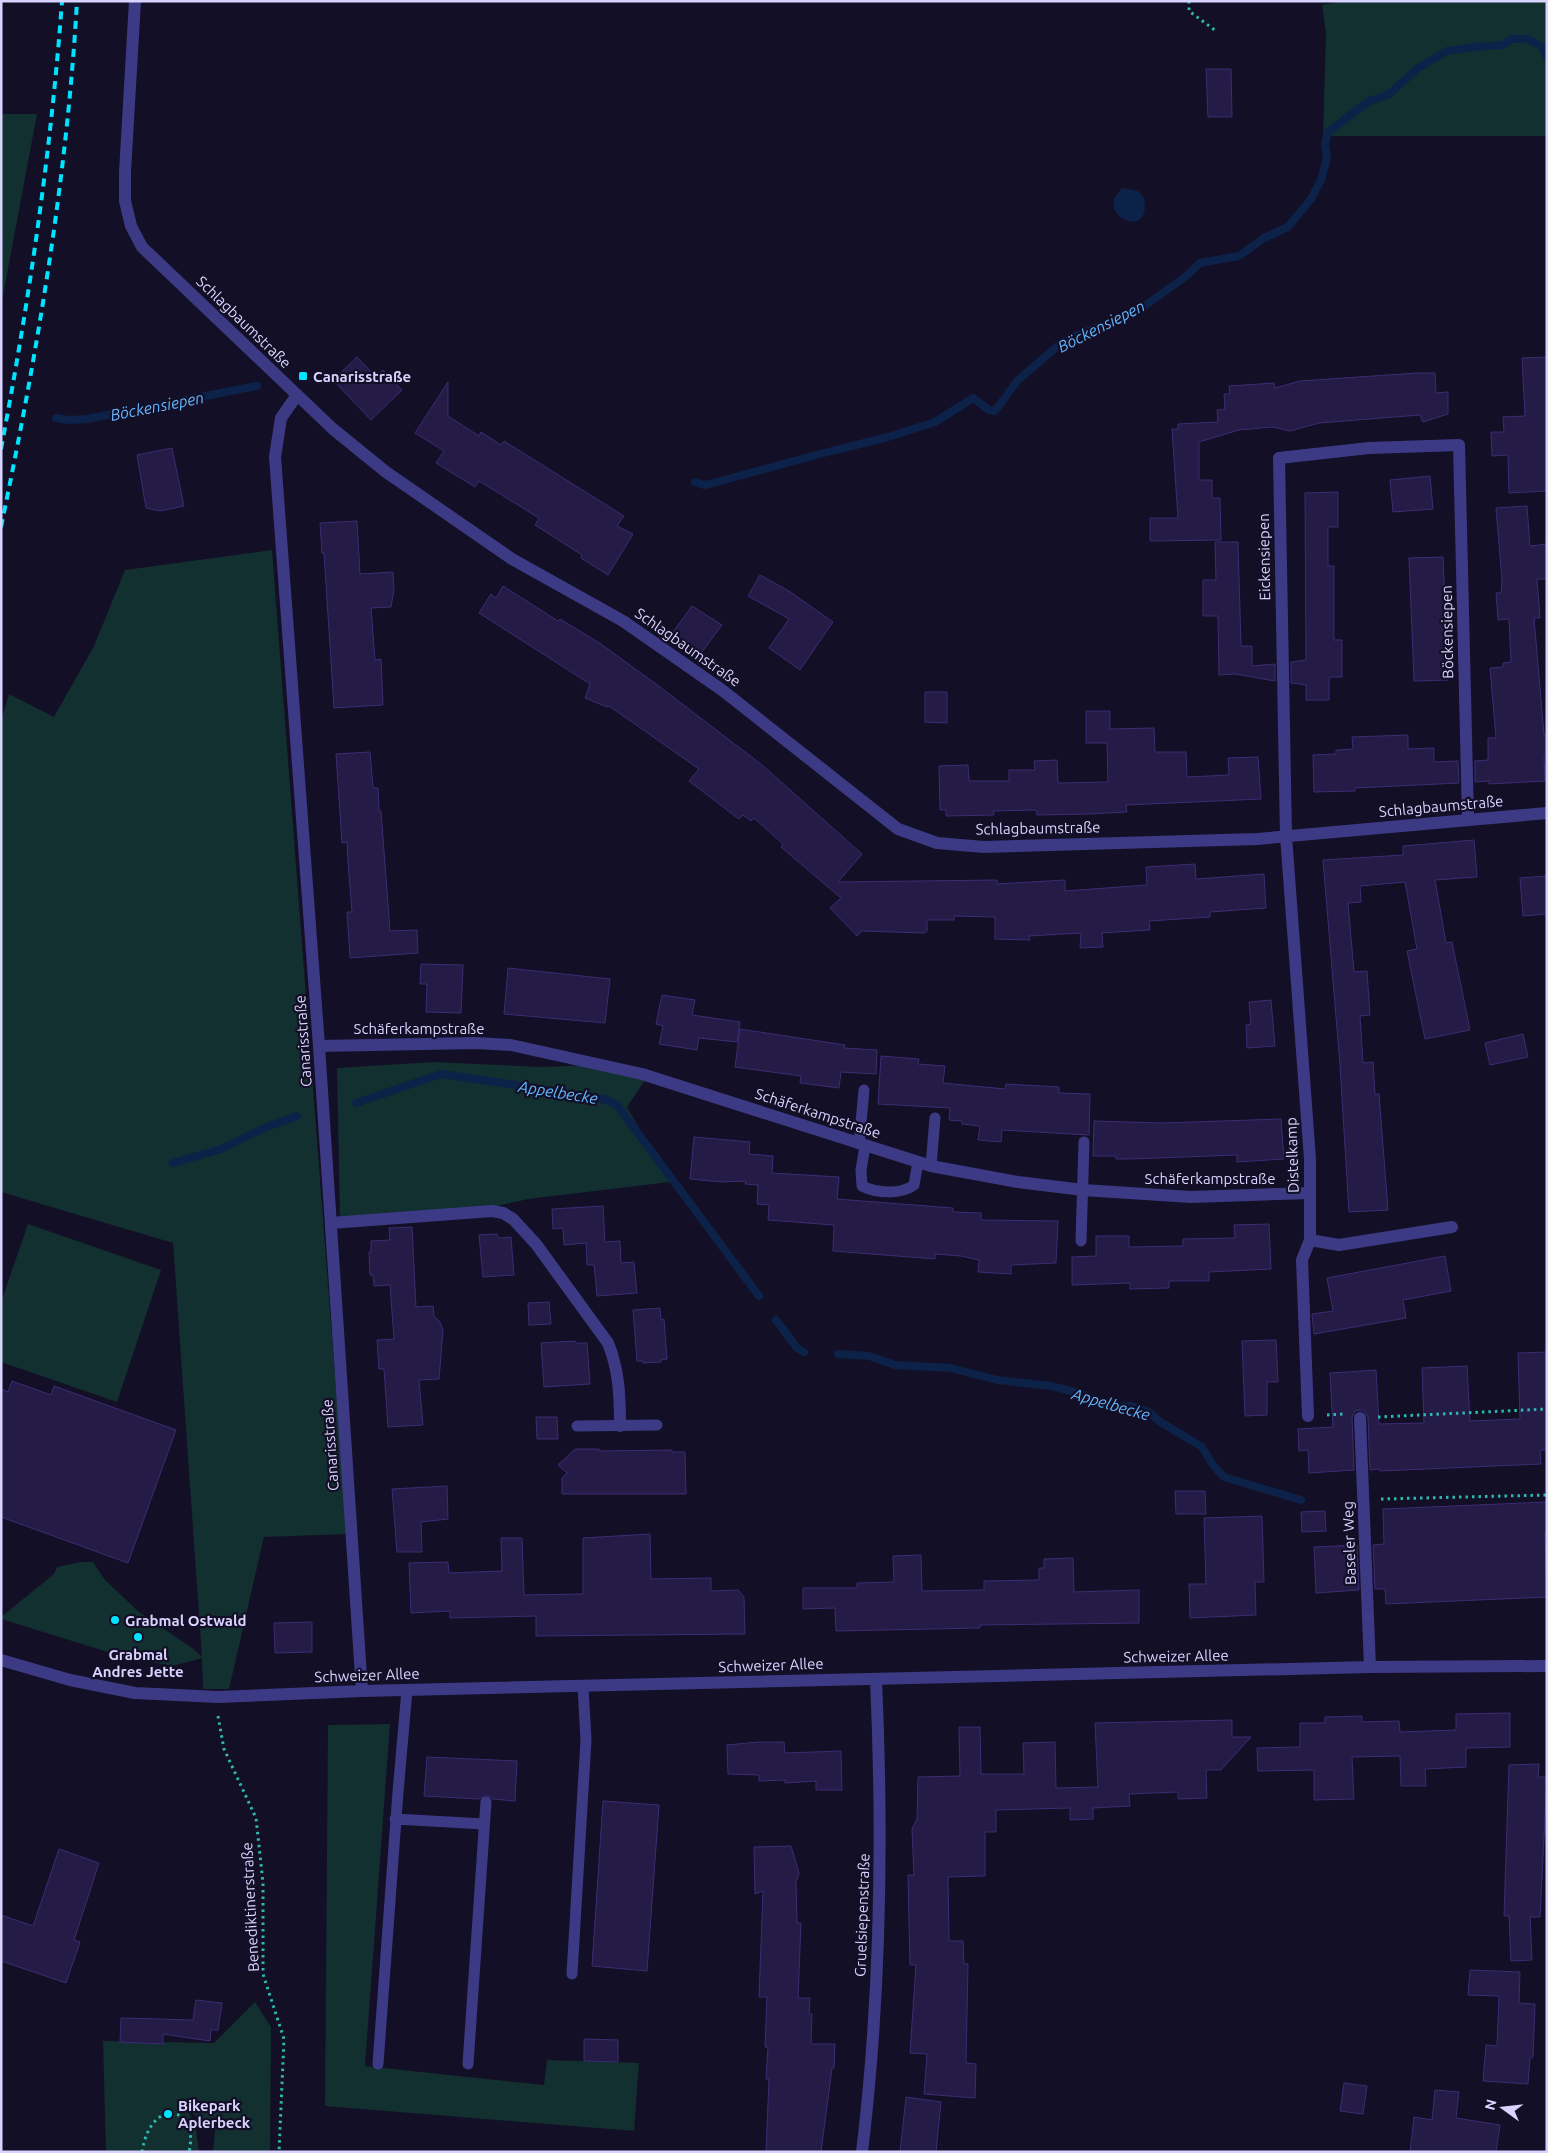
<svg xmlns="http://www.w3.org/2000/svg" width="1548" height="2153" viewBox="0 0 1548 2153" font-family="Ubuntu,sans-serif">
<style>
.green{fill:#12302f}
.water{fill:#0c2248}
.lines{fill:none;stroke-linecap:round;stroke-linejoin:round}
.stream{stroke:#0c2248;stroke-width:8}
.building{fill:#241b47;stroke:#3b2d73}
.path{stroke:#2fb8b0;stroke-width:3;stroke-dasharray:2.5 4;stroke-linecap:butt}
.service{stroke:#3d3a85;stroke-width:11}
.minor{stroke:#3d3a85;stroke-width:12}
.rail{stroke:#00e5ff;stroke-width:4;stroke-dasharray:8 6;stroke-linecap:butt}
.poi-dot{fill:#00e5ff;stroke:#130f26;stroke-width:2}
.labels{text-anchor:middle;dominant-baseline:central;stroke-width:4.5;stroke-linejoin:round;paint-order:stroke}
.street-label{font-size:15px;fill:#d9d4ff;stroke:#130f26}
.poi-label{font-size:15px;font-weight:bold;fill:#d9d4ff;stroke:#130f26;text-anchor:start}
.water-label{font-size:16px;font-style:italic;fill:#62b6ff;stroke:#130f26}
</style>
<rect width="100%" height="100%" fill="#130f26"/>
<path class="green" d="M 1345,1 L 1547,1 L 1547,136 L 1323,136 L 1326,33 L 1322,5 Z
M 1,114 L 37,114 L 1,306 Z
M 272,550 L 347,1534 L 264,1537 L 229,1689 L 203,1689 L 202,1658 L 173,1666 L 124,1657 L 1,1619 L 1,1617 L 54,1574 L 57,1567 L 80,1562 L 93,1562 L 105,1580 L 139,1612 L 192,1648 L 202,1657 L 173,1243 L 1,1192 L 1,720 L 9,694 L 54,717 L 94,646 L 125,570 Z
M 434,1062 L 541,1067 L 594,1065 L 645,1080 L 627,1107 L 670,1182 L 528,1199 L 493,1207 L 340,1219 L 337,1068 Z
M 28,1224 L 161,1270 L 117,1402 L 1,1362 L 1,1302 Z
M 390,1724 L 365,2066 L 544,2085 L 547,2060 L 639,2063 L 634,2131 L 325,2106 L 328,1725 Z
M 255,2002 L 271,2027 L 270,2152 L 213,2152 L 215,2131 L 185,2108 L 195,2122 L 199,2152 L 106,2152 L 103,2041 L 214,2043 Z"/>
<path class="water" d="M 1123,188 L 1138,191 L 1144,198 C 1153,244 1090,213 1123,188 Z"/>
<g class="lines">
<path class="stream" d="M 56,418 L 69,420 L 87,419 L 257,386
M 695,482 L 704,485 L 710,484 L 816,455 L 888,437 L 935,422 L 973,398 L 989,410 L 995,411 L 1017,381 L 1060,344 L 1075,336 L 1139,310 L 1185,277 L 1200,263 L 1239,256 L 1264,238 L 1288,227 L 1311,199 L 1321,180 L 1327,158 L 1325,145 L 1328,132 L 1369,101 L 1388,95 L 1418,68 L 1447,51 L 1474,47 L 1503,45 L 1511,39 L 1527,39 L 1542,46 L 1547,57
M 356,1103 L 441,1074 L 523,1086 L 579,1097 L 604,1099 L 617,1105 L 759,1296
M 173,1163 L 221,1149 L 264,1128 L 297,1116
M 776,1320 L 797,1348 L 804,1352
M 838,1354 L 869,1356 L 895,1365 L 951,1368 L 997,1380 L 1051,1386 L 1079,1393 L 1111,1407 L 1131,1406 L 1149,1412 L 1159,1421 L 1202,1447 L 1213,1465 L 1224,1477 L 1301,1500"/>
</g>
<path class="building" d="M 1206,69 L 1231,69 L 1232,117 L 1208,117 Z
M 357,357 L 376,377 L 383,370 L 402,390 L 371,420 L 333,380 Z
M 1547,357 L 1547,491 L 1509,493 L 1508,455 L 1492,456 L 1491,432 L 1504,432 L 1503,417 L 1525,416 L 1522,358 Z
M 1417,373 L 1435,373 L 1436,393 L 1448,392 L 1448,414 L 1423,422 L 1420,415 L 1319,423 L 1290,431 L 1273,427 L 1239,430 L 1199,442 L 1199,480 L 1212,480 L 1212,498 L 1220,498 L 1221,540 L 1150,541 L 1150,518 L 1178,518 L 1172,429 L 1178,429 L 1178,424 L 1218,422 L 1217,410 L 1225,409 L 1224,394 L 1230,394 L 1229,386 L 1274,383 L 1275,388 L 1300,381 Z
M 448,382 L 448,416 L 479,436 L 481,432 L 501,445 L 504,441 L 624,516 L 617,526 L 633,534 L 608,575 L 581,558 L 582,555 L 535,525 L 539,518 L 479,481 L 475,487 L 436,463 L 444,451 L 415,433 Z
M 172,448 L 184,506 L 160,511 L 146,508 L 137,455 Z
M 1430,476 L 1433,509 L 1393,512 L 1390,480 Z
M 1338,492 L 1338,527 L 1328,527 L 1328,566 L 1334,566 L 1334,640 L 1342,640 L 1342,677 L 1330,677 L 1329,679 L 1329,700 L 1306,700 L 1306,685 L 1291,683 L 1291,662 L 1306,660 L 1305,493 Z
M 1527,506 L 1530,546 L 1547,544 L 1547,579 L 1537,579 L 1540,618 L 1534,618 L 1544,735 L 1547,735 L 1547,757 L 1544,757 L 1545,781 L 1489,784 L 1489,781 L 1475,782 L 1475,761 L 1488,760 L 1488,738 L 1496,738 L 1490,668 L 1503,667 L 1503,663 L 1511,662 L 1509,619 L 1498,620 L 1496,593 L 1501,593 L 1502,580 L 1496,508 Z
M 357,521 L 360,574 L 393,572 L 394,590 L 391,607 L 371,608 L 375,660 L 381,659 L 383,705 L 334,708 L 324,553 L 322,553 L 320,523 Z
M 1215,542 L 1238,542 L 1241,646 L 1252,646 L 1252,666 L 1275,664 L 1275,681 L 1235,674 L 1219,675 L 1218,616 L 1203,616 L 1203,580 L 1216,580 Z
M 1443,557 L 1448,680 L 1414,681 L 1409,558 Z
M 760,575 L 789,591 L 833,622 L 800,670 L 769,648 L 789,619 L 748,596 Z
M 503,586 L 558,621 L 560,619 L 601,644 L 660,687 L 762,765 L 862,854 L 838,882 L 997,880 L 997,884 L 1065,880 L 1065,891 L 1147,885 L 1146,867 L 1195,864 L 1196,879 L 1264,874 L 1266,908 L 1210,912 L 1210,917 L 1149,921 L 1150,930 L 1102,933 L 1103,947 L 1080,948 L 1081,933 L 1029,936 L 1030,940 L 995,939 L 995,917 L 954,916 L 954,920 L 927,920 L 927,931 L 924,933 L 862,931 L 857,936 L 830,908 L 841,898 L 781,847 L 783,844 L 754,818 L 751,821 L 743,815 L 739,819 L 689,781 L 699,769 L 609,706 L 607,707 L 585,698 L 590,684 L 479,613 L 491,594 L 496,598 Z
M 692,606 L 722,625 L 702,652 L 673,632 Z
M 925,692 L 947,692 L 947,723 L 925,722 Z
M 1086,711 L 1110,711 L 1110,729 L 1154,728 L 1155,752 L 1186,752 L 1187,777 L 1229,775 L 1228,758 L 1258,757 L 1261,799 L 1126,805 L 1127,812 L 1089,814 L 1037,815 L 1036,810 L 993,811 L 994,815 L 946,816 L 946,810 L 940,810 L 939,766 L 968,765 L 969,781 L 1009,781 L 1009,770 L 1035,770 L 1034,761 L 1057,760 L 1058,783 L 1108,782 L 1107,743 L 1086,743 Z
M 1408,735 L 1408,749 L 1434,748 L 1434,762 L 1458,761 L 1459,783 L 1355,788 L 1355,791 L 1314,792 L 1313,755 L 1336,754 L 1336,750 L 1353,749 L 1352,737 Z
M 370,752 L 373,788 L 378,788 L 379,811 L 381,811 L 390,931 L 417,930 L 418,953 L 350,958 L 347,912 L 352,912 L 348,862 L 347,842 L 342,843 L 336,754 Z
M 1474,840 L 1477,877 L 1435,880 L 1446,943 L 1452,942 L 1470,1030 L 1425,1039 L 1407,951 L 1417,949 L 1405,882 L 1360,886 L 1361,902 L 1348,903 L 1354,972 L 1367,971 L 1370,1015 L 1360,1016 L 1363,1063 L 1373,1062 L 1375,1094 L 1379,1094 L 1388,1210 L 1349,1212 L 1340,1065 L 1323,860 L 1403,855 L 1403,846 Z
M 1547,876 L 1547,914 L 1523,916 L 1520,878 Z
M 421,964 L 463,965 L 461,1013 L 426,1012 L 427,984 L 420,984 Z
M 508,968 L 610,979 L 605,1023 L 504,1014 Z
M 662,995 L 695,1000 L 692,1015 L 740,1022 L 737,1042 L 699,1038 L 697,1050 L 659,1044 L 663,1026 L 656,1024 Z
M 1271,1000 L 1275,1046 L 1247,1048 L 1246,1025 L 1251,1024 L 1249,1002 Z
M 740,1029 L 845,1045 L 844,1048 L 877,1050 L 876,1074 L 841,1072 L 839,1088 L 800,1083 L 801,1076 L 735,1067 Z
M 1523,1034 L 1528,1057 L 1490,1065 L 1485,1043 Z
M 881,1056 L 919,1059 L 918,1064 L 945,1066 L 943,1083 L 1005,1089 L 1006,1084 L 1059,1087 L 1059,1093 L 1090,1094 L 1089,1135 L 1002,1130 L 1001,1142 L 978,1140 L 980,1126 L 962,1124 L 962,1121 L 949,1120 L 950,1108 L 878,1104 Z
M 1281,1119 L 1284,1159 L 1237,1162 L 1237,1155 L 1129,1159 L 1116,1159 L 1116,1156 L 1093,1156 L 1094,1121 L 1161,1123 Z
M 694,1137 L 750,1142 L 749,1154 L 773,1156 L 772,1173 L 839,1177 L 837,1199 L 953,1208 L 953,1212 L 981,1213 L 981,1220 L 1058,1221 L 1056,1263 L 1011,1265 L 1011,1274 L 978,1272 L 979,1260 L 961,1256 L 935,1254 L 935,1259 L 833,1251 L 834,1225 L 768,1220 L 769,1205 L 757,1204 L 758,1185 L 745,1184 L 746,1181 L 721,1182 L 690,1179 Z
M 603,1206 L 605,1242 L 620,1241 L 621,1263 L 634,1262 L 637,1293 L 597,1296 L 594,1265 L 587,1265 L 586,1243 L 564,1245 L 563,1228 L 553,1229 L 552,1209 Z
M 1269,1224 L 1271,1269 L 1209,1272 L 1209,1281 L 1169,1281 L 1169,1288 L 1130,1289 L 1130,1283 L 1072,1285 L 1072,1257 L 1096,1256 L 1096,1236 L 1129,1236 L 1129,1247 L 1183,1246 L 1183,1239 L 1235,1238 L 1234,1225 Z
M 412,1227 L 416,1307 L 433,1306 L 434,1316 L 440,1322 L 443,1330 L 439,1379 L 419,1380 L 423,1425 L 388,1427 L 384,1369 L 379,1369 L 377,1340 L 394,1339 L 390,1285 L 374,1286 L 373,1275 L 370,1275 L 369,1252 L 371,1252 L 371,1241 L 390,1240 L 389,1228 Z
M 497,1234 L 498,1238 L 511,1237 L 514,1275 L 483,1277 L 479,1235 Z
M 1445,1256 L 1451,1291 L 1403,1300 L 1406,1318 L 1314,1334 L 1312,1314 L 1333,1311 L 1327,1278 Z
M 549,1302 L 551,1324 L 529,1325 L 528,1303 Z
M 660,1308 L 661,1320 L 664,1319 L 667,1359 L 661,1360 L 661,1362 L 643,1363 L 643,1361 L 637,1361 L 633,1310 Z
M 1276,1340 L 1278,1382 L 1267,1382 L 1267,1415 L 1245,1416 L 1242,1341 Z
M 575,1341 L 576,1343 L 587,1343 L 590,1384 L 544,1387 L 541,1343 Z
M 1547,1352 L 1547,1450 L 1540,1450 L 1541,1464 L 1380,1471 L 1380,1469 L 1370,1470 L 1368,1417 L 1364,1411 L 1360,1410 L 1355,1411 L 1352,1418 L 1354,1470 L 1309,1473 L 1308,1450 L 1299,1451 L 1298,1429 L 1333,1427 L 1330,1373 L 1376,1370 L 1379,1424 L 1424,1423 L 1422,1368 L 1467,1366 L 1470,1421 L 1520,1419 L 1518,1353 Z
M 12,1381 L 51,1395 L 54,1386 L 176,1430 L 128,1563 L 1,1517 L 1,1389 L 8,1392 Z
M 536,1417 L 557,1417 L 558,1439 L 537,1439 Z
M 575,1449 L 599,1449 L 600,1451 L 672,1450 L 672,1452 L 685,1452 L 686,1494 L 562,1494 L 562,1478 L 567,1473 L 558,1465 Z
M 447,1486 L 448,1519 L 421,1522 L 422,1552 L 397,1552 L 392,1489 Z
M 1175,1491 L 1205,1491 L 1206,1514 L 1176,1514 Z
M 1547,1502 L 1547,1533 L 1545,1533 L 1547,1597 L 1386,1604 L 1385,1589 L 1375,1589 L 1373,1545 L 1384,1544 L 1383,1509 Z
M 1325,1511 L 1326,1531 L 1302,1532 L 1301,1512 Z
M 1262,1516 L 1264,1582 L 1255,1582 L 1256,1615 L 1190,1618 L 1189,1584 L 1206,1584 L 1204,1518 Z
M 650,1534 L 651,1579 L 711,1578 L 711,1591 L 738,1590 L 744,1597 L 745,1634 L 536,1636 L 536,1616 L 450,1618 L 450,1611 L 411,1613 L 409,1563 L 448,1562 L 449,1573 L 502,1571 L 501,1538 L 522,1538 L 524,1595 L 583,1594 L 583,1538 Z
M 1357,1545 L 1359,1590 L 1316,1593 L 1314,1547 Z
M 921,1555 L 922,1591 L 984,1590 L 984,1581 L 1039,1580 L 1039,1568 L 1044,1568 L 1044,1559 L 1073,1558 L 1074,1592 L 1139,1590 L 1139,1623 L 980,1625 L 980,1628 L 836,1631 L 835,1608 L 803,1609 L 803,1588 L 857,1588 L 857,1583 L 894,1582 L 893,1556 Z
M 312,1622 L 312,1652 L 275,1653 L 274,1623 Z
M 1510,1713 L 1510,1747 L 1466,1748 L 1466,1767 L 1425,1769 L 1426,1786 L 1401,1786 L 1400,1756 L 1352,1757 L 1354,1799 L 1314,1800 L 1314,1770 L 1258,1771 L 1257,1748 L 1300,1747 L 1300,1723 L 1325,1723 L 1325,1717 L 1362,1716 L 1362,1722 L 1399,1721 L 1400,1732 L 1456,1730 L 1456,1714 Z
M 1232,1720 L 1232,1737 L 1251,1737 L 1221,1770 L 1206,1770 L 1207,1798 L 1178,1799 L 1178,1792 L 1129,1794 L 1130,1806 L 1093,1808 L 1093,1819 L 1070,1820 L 1070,1808 L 996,1810 L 996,1832 L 985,1832 L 985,1876 L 948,1877 L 949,1941 L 963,1941 L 964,1964 L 968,1964 L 966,2063 L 976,2064 L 975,2098 L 924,2094 L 927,2054 L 910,2053 L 916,1965 L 910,1965 L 908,1875 L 914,1875 L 912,1829 L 917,1819 L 918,1777 L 960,1776 L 959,1727 L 980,1727 L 981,1774 L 1024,1774 L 1023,1743 L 1055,1742 L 1056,1788 L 1098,1787 L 1095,1723 Z
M 758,1742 L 784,1742 L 785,1753 L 841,1751 L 842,1790 L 816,1790 L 816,1781 L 785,1783 L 785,1780 L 759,1781 L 759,1775 L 728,1774 L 727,1745 Z
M 427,1757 L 517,1761 L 515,1801 L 493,1799 L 486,1795 L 479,1799 L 424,1796 Z
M 1539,1764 L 1538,1777 L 1547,1777 L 1540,1917 L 1530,1917 L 1532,1960 L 1511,1961 L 1509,1916 L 1504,1916 L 1509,1765 Z
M 603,1801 L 659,1805 L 647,1971 L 592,1966 Z
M 791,1846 L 799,1873 L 796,1882 L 797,1923 L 801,1923 L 798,1998 L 810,1998 L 809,2014 L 812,2014 L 811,2044 L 835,2044 L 834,2068 L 832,2068 L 821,2152 L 766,2152 L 769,2079 L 766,2079 L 768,2047 L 765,2047 L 767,1997 L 759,1997 L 763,1891 L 755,1894 L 754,1847 Z
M 59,1849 L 99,1863 L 74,1940 L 80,1942 L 66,1983 L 1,1961 L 1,1915 L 33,1926 Z
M 1470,1970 L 1520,1972 L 1519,2003 L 1535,2004 L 1533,2057 L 1530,2058 L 1528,2084 L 1483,2081 L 1486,2045 L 1497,2046 L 1499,1996 L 1468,1995 Z
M 196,2000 L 222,2003 L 218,2030 L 211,2030 L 210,2041 L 163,2034 L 163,2044 L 120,2042 L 121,2018 L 193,2020 Z
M 584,2039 L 618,2040 L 618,2062 L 584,2061 Z
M 1344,2083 L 1367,2086 L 1363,2114 L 1340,2111 Z
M 1435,2090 L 1459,2092 L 1456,2118 L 1500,2125 L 1496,2152 L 1410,2152 L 1414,2117 L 1432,2120 Z
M 906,2097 L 941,2102 L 936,2152 L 900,2152 Z"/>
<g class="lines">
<path class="path" d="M 1189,1 L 1189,11 L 1216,31
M 1327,1415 L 1343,1414
M 1378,1417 L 1547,1409
M 1381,1499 L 1547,1495
M 218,1716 L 224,1749 L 256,1818 L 263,1883 L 263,1974 L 284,2039 L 279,2152
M 142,2152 C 151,2095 200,2106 189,2152"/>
<path class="service" d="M 859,1144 L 864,1090
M 865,1146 L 861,1170 L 862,1186 C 876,1193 901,1195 914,1185 L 918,1162
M 931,1166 L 935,1118
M 1081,1241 L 1084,1142
M 577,1426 L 657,1425
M 395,1819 L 484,1824
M 572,1974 L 586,1740 L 583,1687
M 378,2064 L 398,1792 L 407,1690
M 468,2064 L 486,1802"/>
<path class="minor" d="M 135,1 L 125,172 L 125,201 L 131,226 L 142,247 L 333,429 L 386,472 L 512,559 L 623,621 L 722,690 L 898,829 L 937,843 L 984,847 L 1257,839 L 1547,813
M 297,395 L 281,418 L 275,457 L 319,1046 L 362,1691
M 319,1046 L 476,1043 L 511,1045 L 642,1074 L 931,1166 L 1018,1182 L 1083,1190 L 1191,1197 L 1310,1193
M 331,1223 L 492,1211 L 503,1213 L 513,1219 L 536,1244 L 608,1343 C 619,1370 620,1396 620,1426
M 1310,1240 L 1339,1245 L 1452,1227
M 1308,1416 L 1302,1260 L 1310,1240 L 1310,1159 L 1286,836 L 1279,458 L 1369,448 L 1459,445 L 1468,819
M 1360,1418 L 1370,1667
M 1,1660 L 70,1680 L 135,1693 L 218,1697 L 362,1691 L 1370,1667 L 1547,1666
M 862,2152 C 881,1995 883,1836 876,1679"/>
<path class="rail" d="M 1,449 C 29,301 51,152 62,1
M 1,527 C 37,354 67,178 77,1"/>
</g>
<g class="poi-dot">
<rect x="298" y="371" width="10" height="10" rx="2.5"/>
<circle cx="115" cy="1620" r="5"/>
<circle cx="138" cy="1637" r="5"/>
<circle cx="168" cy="2114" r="5"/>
</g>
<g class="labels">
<g class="street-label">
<text transform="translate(244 322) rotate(44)">Schlagbaumstraße</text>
<text transform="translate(1264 557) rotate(-91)">Eickensiepen</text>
<text transform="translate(1447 632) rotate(-91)">Böckensiepen</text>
<text transform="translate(688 647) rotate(35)">Schlagbaumstraße</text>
<text transform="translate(1441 806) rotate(-5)">Schlagbaumstraße</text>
<text transform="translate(1038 828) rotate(-1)">Schlagbaumstraße</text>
<text x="419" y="1028">Schäferkampstraße</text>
<text transform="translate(303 1041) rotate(-94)">Canarisstraße</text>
<text transform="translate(818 1113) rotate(18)">Schäferkampstraße</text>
<text transform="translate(1292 1155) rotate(-92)">Distelkamp</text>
<text x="1210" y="1178">Schäferkampstraße</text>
<text transform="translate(330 1445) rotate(-94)">Canarisstraße</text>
<text transform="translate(1349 1543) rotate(-92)">Baseler Weg</text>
<text transform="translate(1176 1656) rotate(-1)">Schweizer Allee</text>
<text transform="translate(771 1665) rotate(-2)">Schweizer Allee</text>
<text transform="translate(367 1675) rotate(-2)">Schweizer Allee</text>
<text transform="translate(250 1907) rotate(-93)">Benediktinerstraße</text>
<text transform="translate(862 1915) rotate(-88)">Gruelsiepenstraße</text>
</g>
<g class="poi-label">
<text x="313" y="376">Canarisstraße</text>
<text x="125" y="1620">Grabmal Ostwald</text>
<text x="138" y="1654" text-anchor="middle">Grabmal<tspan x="138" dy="17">Andres Jette</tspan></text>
<text x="178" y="2105">Bikepark<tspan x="178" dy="17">Aplerbeck</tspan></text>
</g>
<g class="water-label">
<text transform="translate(1101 326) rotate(-27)">Böckensiepen</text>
<text transform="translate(157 406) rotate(-11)">Böckensiepen</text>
<text transform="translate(558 1092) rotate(9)">Appelbecke</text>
<text transform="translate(1111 1404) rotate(16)">Appelbecke</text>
</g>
</g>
<rect width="1548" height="2153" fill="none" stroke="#d9d4ff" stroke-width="5"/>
<g transform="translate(1503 2108) rotate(285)" stroke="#130f26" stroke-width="4" paint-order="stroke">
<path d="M0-4L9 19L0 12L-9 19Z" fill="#d9d4ff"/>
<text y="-8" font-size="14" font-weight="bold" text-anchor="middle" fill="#d9d4ff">N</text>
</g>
</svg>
